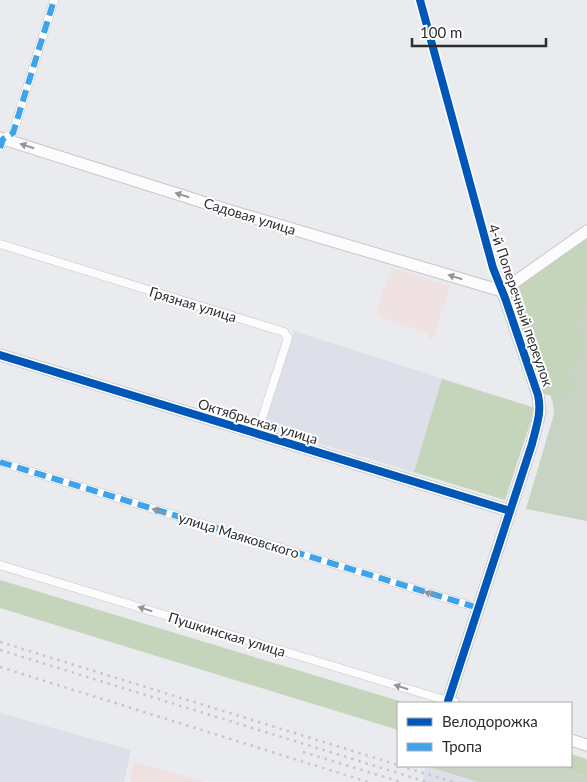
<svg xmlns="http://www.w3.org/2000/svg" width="587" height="782" viewBox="0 0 587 782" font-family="Lato,sans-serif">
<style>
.commercial{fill:#f0e1e1}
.built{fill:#dde0e9}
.education{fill:#f0e1e2}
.green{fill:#c8d3c3}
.forest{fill:#c5d5bb}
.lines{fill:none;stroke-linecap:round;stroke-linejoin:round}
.street-casing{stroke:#c6c7ca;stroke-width:9}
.secondary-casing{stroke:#c6c7ca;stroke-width:13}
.street{stroke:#fcfcfc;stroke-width:8}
.secondary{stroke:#fcfcfc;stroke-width:11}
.rail{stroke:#c7c7c8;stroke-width:2.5;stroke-dasharray:2.5 5;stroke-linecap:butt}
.quiet{stroke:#3ea3eb;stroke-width:6;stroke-dasharray:12 6;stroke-linecap:butt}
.cycleway-casing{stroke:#fff;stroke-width:11}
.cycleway{stroke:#0057b8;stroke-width:8}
.oneway{fill:#949596}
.labels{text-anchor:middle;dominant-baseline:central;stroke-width:4;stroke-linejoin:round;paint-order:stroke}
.street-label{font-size:14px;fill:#2d2e30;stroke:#fff}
</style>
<rect width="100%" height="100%" fill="#eaebee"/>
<path class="commercial" d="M 133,761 L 204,782 L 130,782 Z"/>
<path class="built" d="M 294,331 L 535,408 L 505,500 L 264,427 Z
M 0,713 L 131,750 L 124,782 L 0,782 Z
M 426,766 L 478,782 L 422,782 Z"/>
<path class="education" d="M 393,268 L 450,286 L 433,340 L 430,339 L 427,333 L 382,318 L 376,310 L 385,285 Z"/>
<path class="green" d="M 587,241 L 587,521 L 526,509 L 554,414 L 553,403 L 512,294 Z
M 426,766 L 554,766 L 578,775 L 587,777 L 587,782 L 478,782 Z"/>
<path class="forest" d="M 587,239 L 587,304 L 575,321 L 575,329 C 578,330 583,332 585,335 C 587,345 574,362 566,367 L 566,374 L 576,382 L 574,392 L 562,398 L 544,394 L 508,294 Z
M 442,379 L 535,408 L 505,500 L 414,472 Z
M 0,580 L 406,703 L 398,703 L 398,730 L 0,608 Z
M 571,754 L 584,758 L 587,760 L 587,777 L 579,775 L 554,766 L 571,766 Z"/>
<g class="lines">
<g class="street-casing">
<path id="street" d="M 420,0 L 493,268 L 502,291
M 0,148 L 3,139 L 13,133 L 54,0
M 0,244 L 284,332 L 288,338 L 257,434
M 0,462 L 478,608
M 0,565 L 448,701"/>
</g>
<g class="secondary-casing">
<path id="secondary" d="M 0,138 L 231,211 L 502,291
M 502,291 L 587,231
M 0,355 L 510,511
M 454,703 L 448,701 L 532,444 L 540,412 L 538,395 L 505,298 L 502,291
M 571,740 L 587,745"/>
</g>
<use href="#street" class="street"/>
<use href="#secondary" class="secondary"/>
<path class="rail" d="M 0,642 L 398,765
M 0,650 L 427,782
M 0,667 L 368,782
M 303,752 L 401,782
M 400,766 L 453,782"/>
<path class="quiet" d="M 0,148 L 3,139 L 13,133 L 54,0
M 0,462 L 478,608"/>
<g class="cycleway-casing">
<path id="cycleway" d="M 420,0 L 493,268 L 505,298 L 538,395 C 542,413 536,427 532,444 L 448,701
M 0,355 L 510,511"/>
</g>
<use href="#cycleway" class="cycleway"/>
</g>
<defs><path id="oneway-solid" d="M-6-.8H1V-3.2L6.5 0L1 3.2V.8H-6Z" transform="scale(1.25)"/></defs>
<g class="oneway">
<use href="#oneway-solid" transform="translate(27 146) rotate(-162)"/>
<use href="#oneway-solid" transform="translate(182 195) rotate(-162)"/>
<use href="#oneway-solid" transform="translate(455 277) rotate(-163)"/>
<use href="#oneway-solid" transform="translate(159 511) rotate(-163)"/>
<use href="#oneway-solid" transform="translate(431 594) rotate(-163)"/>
<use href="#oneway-solid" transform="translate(145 609) rotate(-163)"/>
<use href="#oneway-solid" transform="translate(401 687) rotate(-163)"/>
</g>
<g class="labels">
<g class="street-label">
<text transform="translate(250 216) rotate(17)">Садовая улица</text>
<text transform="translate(193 304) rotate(17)">Грязная улица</text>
<text transform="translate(521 305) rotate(71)">4-й Поперечный переулок</text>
<text transform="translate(258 421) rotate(17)">Октябрьская улица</text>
<text transform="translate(239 535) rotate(17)">улица Маяковского</text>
<text transform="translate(227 634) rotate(17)">Пушкинская улица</text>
</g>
</g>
<rect x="397" y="702" width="175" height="65" fill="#ffffff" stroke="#ababac"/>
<rect x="407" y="718" width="25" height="8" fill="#0057b8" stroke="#ababac"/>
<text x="442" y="727" font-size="15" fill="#2d2e30">Велодорожка</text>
<rect x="407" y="743" width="25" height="8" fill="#3ea3eb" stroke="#ababac"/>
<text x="442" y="752" font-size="15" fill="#2d2e30">Тропа</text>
<path d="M412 38v8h134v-8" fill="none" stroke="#2d2e30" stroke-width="2.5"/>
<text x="420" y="38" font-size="15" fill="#2d2e30" stroke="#ffffff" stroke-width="4" paint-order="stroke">100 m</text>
</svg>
